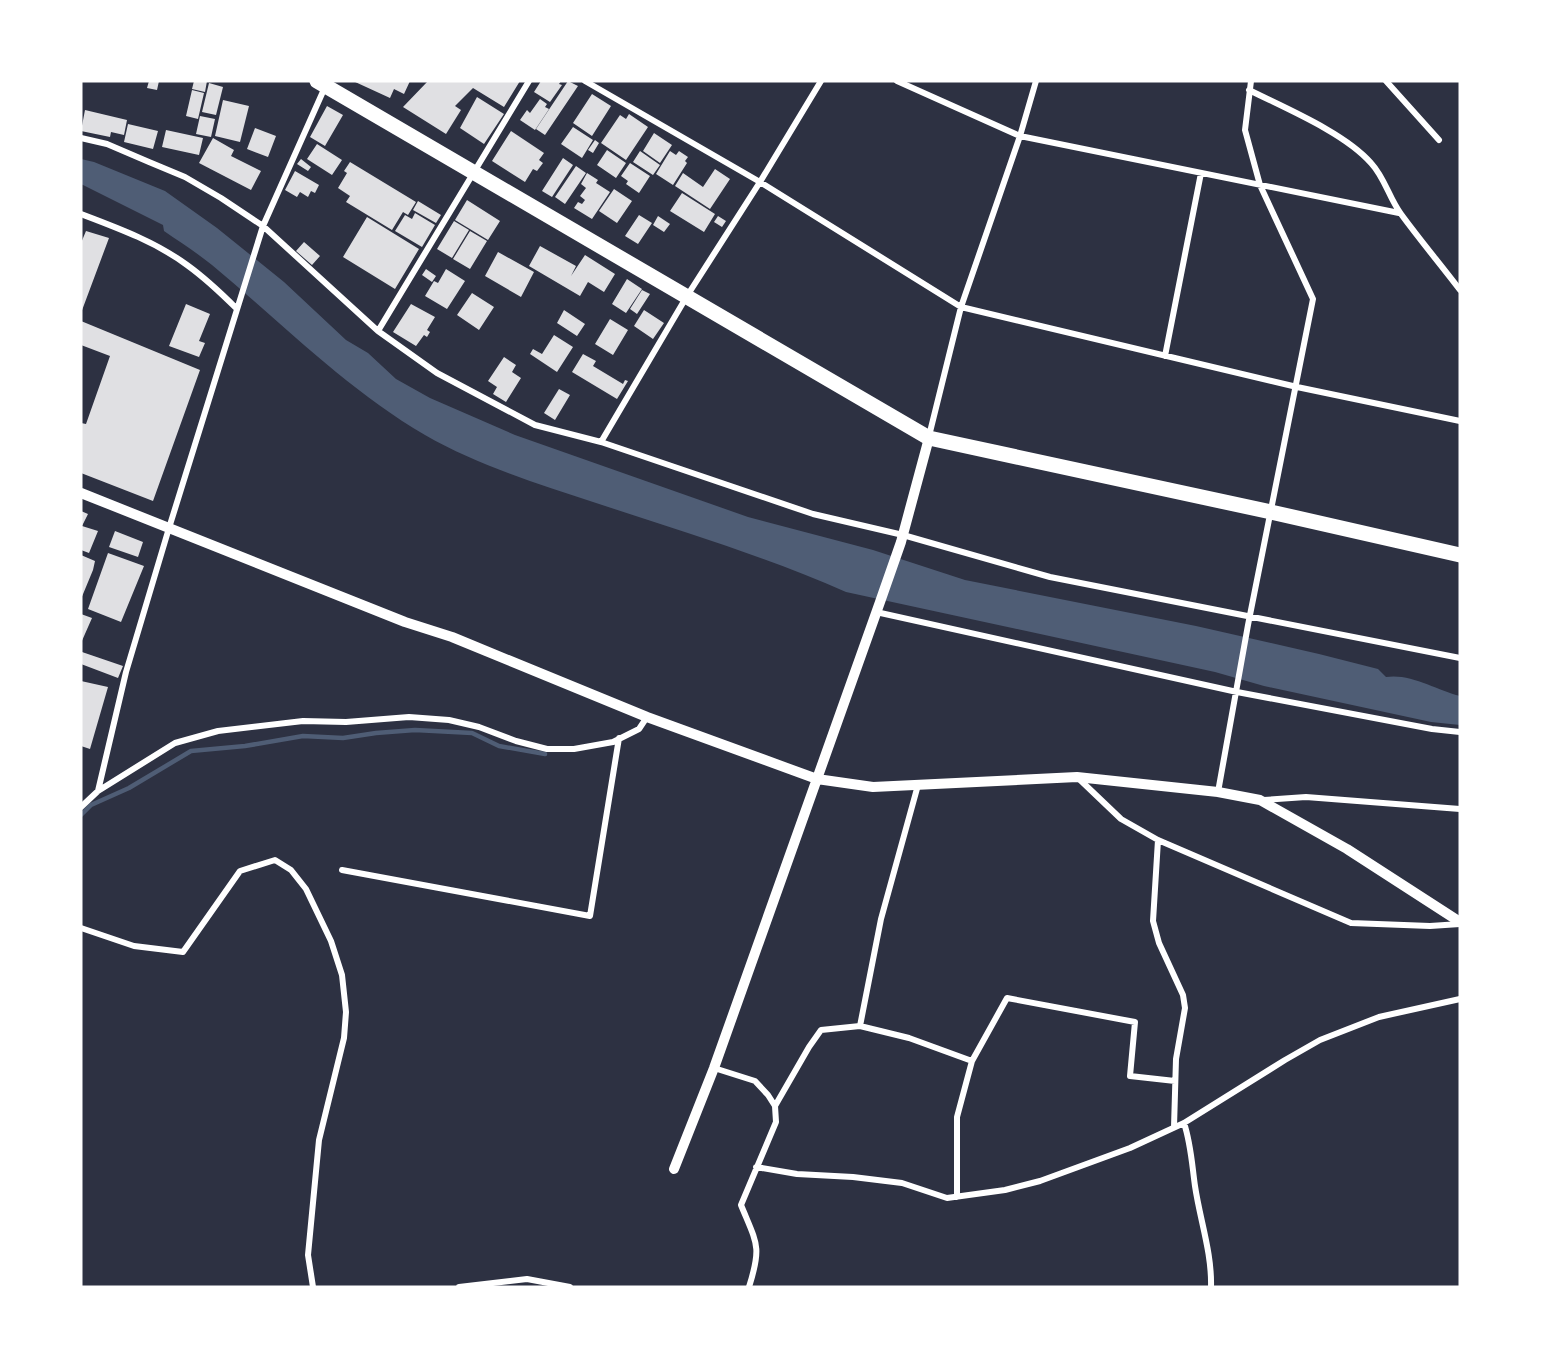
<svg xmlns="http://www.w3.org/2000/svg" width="1541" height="1368" viewBox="0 0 1541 1368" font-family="Raleway,sans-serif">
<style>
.water{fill:#4f5d75}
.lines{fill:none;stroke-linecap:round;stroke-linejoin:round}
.stream{stroke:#4f5d75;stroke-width:4.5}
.building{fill:#e0e0e3}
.minor{stroke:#fff;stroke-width:6}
.tertiary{stroke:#fff;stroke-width:10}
.primary{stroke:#fff;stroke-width:15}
</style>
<rect width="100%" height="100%" fill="#2d3142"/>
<path class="water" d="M 81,159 L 94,162 L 165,191 L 217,228 L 284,282 L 346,340 L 368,353 L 396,379 L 430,398 L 515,435 L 748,517 L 873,550 L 965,580 L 1196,626 L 1319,654 L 1378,669 L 1386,677 C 1410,673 1437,690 1460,696 L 1460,725 L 1431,722 L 1264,686 L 1215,672 L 846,592 C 764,556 678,530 593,502 C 536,483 477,465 425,435 C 346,389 282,323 212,265 C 197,253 180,242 164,231 L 163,225 L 81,184 Z"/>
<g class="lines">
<path class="stream" d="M 81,815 L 91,805 L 129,788 L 191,751 L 245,746 L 303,736 L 343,738 L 376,733 L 415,730 L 472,733 L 499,746 L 545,754"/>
</g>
<path class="building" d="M 149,81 L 159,81 L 157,90 L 147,88 Z
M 194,81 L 207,81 L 205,92 L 192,89 Z
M 353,81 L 410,81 L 404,94 L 394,89 L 390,98 Z
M 428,81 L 520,81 L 504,107 L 473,88 L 455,106 L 461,110 L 446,134 L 403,107 Z
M 541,81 L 561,81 L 559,84 L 562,85 L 550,102 L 534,92 Z
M 568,81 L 578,86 L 545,135 L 536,129 Z
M 209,83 L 223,87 L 216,115 L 202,112 Z
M 192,90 L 204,93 L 198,119 L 186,116 Z
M 592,94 L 611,106 L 592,136 L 573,123 Z
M 477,97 L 504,114 L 484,144 L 460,128 Z
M 540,99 L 547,104 L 545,107 L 549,109 L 535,130 L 520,120 L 527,110 L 530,113 Z
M 223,100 L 249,106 L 240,142 L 215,136 Z
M 327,106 L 343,115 L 325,146 L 310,137 Z
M 85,110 L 127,120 L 124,135 L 111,132 L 110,137 L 81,131 Z
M 629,114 L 648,127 L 626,160 L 601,143 L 620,115 L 626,119 Z
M 200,116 L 215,119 L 211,137 L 196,134 Z
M 128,124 L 158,131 L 153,149 L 124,142 Z
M 573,127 L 593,140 L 582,158 L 561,144 Z
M 255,128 L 276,136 L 268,157 L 247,149 Z
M 166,130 L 203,138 L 199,155 L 162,147 Z
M 511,131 L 544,153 L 539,160 L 543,163 L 537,171 L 533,169 L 525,182 L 492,161 Z
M 654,133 L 672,145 L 660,163 L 643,151 Z
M 213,138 L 234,150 L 231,156 L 261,171 L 251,190 L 199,163 Z
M 595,140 L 599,143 L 593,153 L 588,150 Z
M 317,144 L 342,160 L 332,175 L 307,159 Z
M 607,150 L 626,163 L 616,178 L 597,165 Z
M 640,151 L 660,165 L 653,175 L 633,162 Z
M 670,151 L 676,155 L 679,151 L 688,157 L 685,161 L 687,163 L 673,185 L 656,174 Z
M 563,158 L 573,165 L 552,197 L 542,191 Z
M 301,159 L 311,167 L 308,171 L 297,164 Z
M 350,162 L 416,202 L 408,215 L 403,212 L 392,230 L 346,202 L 350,196 L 338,188 L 347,173 L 344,171 Z
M 630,163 L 650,176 L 639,193 L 626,184 L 628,181 L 621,176 Z
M 576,166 L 586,173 L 565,204 L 555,197 Z
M 715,169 L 730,179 L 710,209 L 675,186 L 683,173 L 703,187 Z
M 295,171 L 319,185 L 315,193 L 311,191 L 308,197 L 300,192 L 297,197 L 285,190 Z
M 587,173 L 598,180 L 596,183 L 610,192 L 592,219 L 574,208 L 578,202 L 582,204 L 585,200 L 580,196 L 586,188 L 581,184 Z
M 614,189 L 632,201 L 617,223 L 599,211 Z
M 682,193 L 715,214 L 704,232 L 670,211 Z
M 467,200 L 500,221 L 488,240 L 455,220 Z
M 418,201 L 441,215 L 436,223 L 413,210 Z
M 415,213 L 435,225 L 422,247 L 395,231 L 405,215 L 412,219 Z
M 639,215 L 652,223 L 638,244 L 625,236 Z
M 658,216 L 670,224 L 664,232 L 653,225 Z
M 718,216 L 726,221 L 722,227 L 714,222 Z
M 367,217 L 419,249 L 395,289 L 343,257 Z
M 454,221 L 469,230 L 452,258 L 437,249 Z
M 86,231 L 109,238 L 81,313 L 81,243 Z
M 470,231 L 487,241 L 470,269 L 453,259 Z
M 304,242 L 320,256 L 312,265 L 296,251 Z
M 540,246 L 576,266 L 571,276 L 585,255 L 615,274 L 604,292 L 588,282 L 580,296 L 529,266 Z
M 498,252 L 534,272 L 521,297 L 485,276 Z
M 426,269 L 436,276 L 432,282 L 422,275 Z
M 446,269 L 465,281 L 447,309 L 425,296 L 434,281 L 438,283 Z
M 627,279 L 642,289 L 626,313 L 612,304 Z
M 642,290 L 650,294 L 637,314 L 630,309 Z
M 472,293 L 494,307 L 479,330 L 457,315 Z
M 186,304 L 210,314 L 199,341 L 205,343 L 199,357 L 169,346 Z
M 411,304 L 435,317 L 427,330 L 430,332 L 427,337 L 424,335 L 416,346 L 393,332 Z
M 564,310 L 585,324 L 577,336 L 557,323 Z
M 644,310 L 664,323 L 653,339 L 634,326 Z
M 610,319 L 628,330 L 613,355 L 595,344 Z
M 81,321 L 200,370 L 153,501 L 81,473 L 81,423 L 86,424 L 110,356 L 81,345 Z
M 554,335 L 573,347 L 557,372 L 530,354 L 533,349 L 542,354 Z
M 583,354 L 596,361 L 593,366 L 623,384 L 625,380 L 628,381 L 617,399 L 572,372 Z
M 504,357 L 516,365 L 512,372 L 521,378 L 506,402 L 493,394 L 497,387 L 488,381 Z
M 559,389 L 570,395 L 555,420 L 544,413 Z
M 81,511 L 88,514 L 82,526 L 98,531 L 89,553 L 81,550 Z
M 115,531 L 143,542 L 138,557 L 109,547 Z
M 108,553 L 144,566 L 121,622 L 88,609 Z
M 81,555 L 95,561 L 93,570 L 81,599 Z
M 81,614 L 92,618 L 81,643 Z
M 82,652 L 123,666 L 118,678 L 81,664 Z
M 81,681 L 108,687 L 90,749 L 81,746 Z"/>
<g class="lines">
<path class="minor" d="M 585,81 L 760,182 L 961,307 L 1297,387 L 1460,421
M 897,81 L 1020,136 L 1399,213
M 1386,81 L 1439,140
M 1249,90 C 1285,108 1345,133 1371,163 C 1385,178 1389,198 1401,214 C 1420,240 1441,265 1460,290
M 81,138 L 107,144 L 149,162 L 185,177 L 221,198 L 263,226 L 378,331 L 437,373 L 535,425 L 601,442 L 813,514 L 903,535 L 1050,577 L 1460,658
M 81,214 C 118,228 156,242 187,265 C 205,278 221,293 237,309
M 378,331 L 529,81
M 1165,356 L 1201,173
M 929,436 L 961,307 L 1020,136 L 1036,81
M 601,442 L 687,296 L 760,182 L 821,81
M 876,612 L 1237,692 L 1432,729 L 1460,732
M 1077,777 L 1121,819 L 1158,840 L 1351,923 L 1430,926 L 1460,924
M 98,791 L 126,672 L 169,528 L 263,226 L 325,87
M 1218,792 L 1248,625 L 1313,299 L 1260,185 L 1245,130 L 1251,81
M 1264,800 L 1306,797 L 1460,809
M 81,807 L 98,791 L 175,743 L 218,731 L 303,721 L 346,722 L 409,717 L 449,720 L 479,727 L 516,741 L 547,749 L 574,749 L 613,742 L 639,729 L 647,717
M 1158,840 L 1153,921 L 1159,943 L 1183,995 L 1185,1008 L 1176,1059 L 1174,1127
M 342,870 L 590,916 L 619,738
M 81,928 L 134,946 L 183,952 L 240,871 L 275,860 L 291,870 L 306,889 L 331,941 L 342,975 L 346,1012 L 344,1038 L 319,1140 L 308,1255 L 313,1287
M 860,1026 L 881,919 L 918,785
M 714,1068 L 755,1081 L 768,1095 L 775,1106 L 776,1122 L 741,1205 C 757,1244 762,1246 749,1287
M 775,1106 L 809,1047 L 821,1030 L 860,1026 L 909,1038 L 972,1061 L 1007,998 L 1135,1022 L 1130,1076 L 1175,1081
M 1184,1123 C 1191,1144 1192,1165 1195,1186 C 1200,1220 1212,1253 1211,1287
M 756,1167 L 797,1174 L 853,1177 L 902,1183 L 947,1198 L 1005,1190 L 1040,1181 L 1130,1148 L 1184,1123 L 1285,1060 L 1320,1040 L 1379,1017 L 1460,999
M 957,1197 L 957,1117 L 972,1061
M 459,1287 L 527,1279 L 570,1287"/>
<path class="tertiary" d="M 81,493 L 405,622 L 452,637 L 647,717 L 817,779 L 873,787 L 1077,777 L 1218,792 L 1260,800 L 1347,849 L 1460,922
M 674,1169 L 714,1068 L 880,602 L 901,542 L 929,438"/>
<path class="primary" d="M 317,81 L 929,438 L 1271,512 L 1460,555"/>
</g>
<rect width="1541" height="1368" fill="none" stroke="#ffffff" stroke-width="165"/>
</svg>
